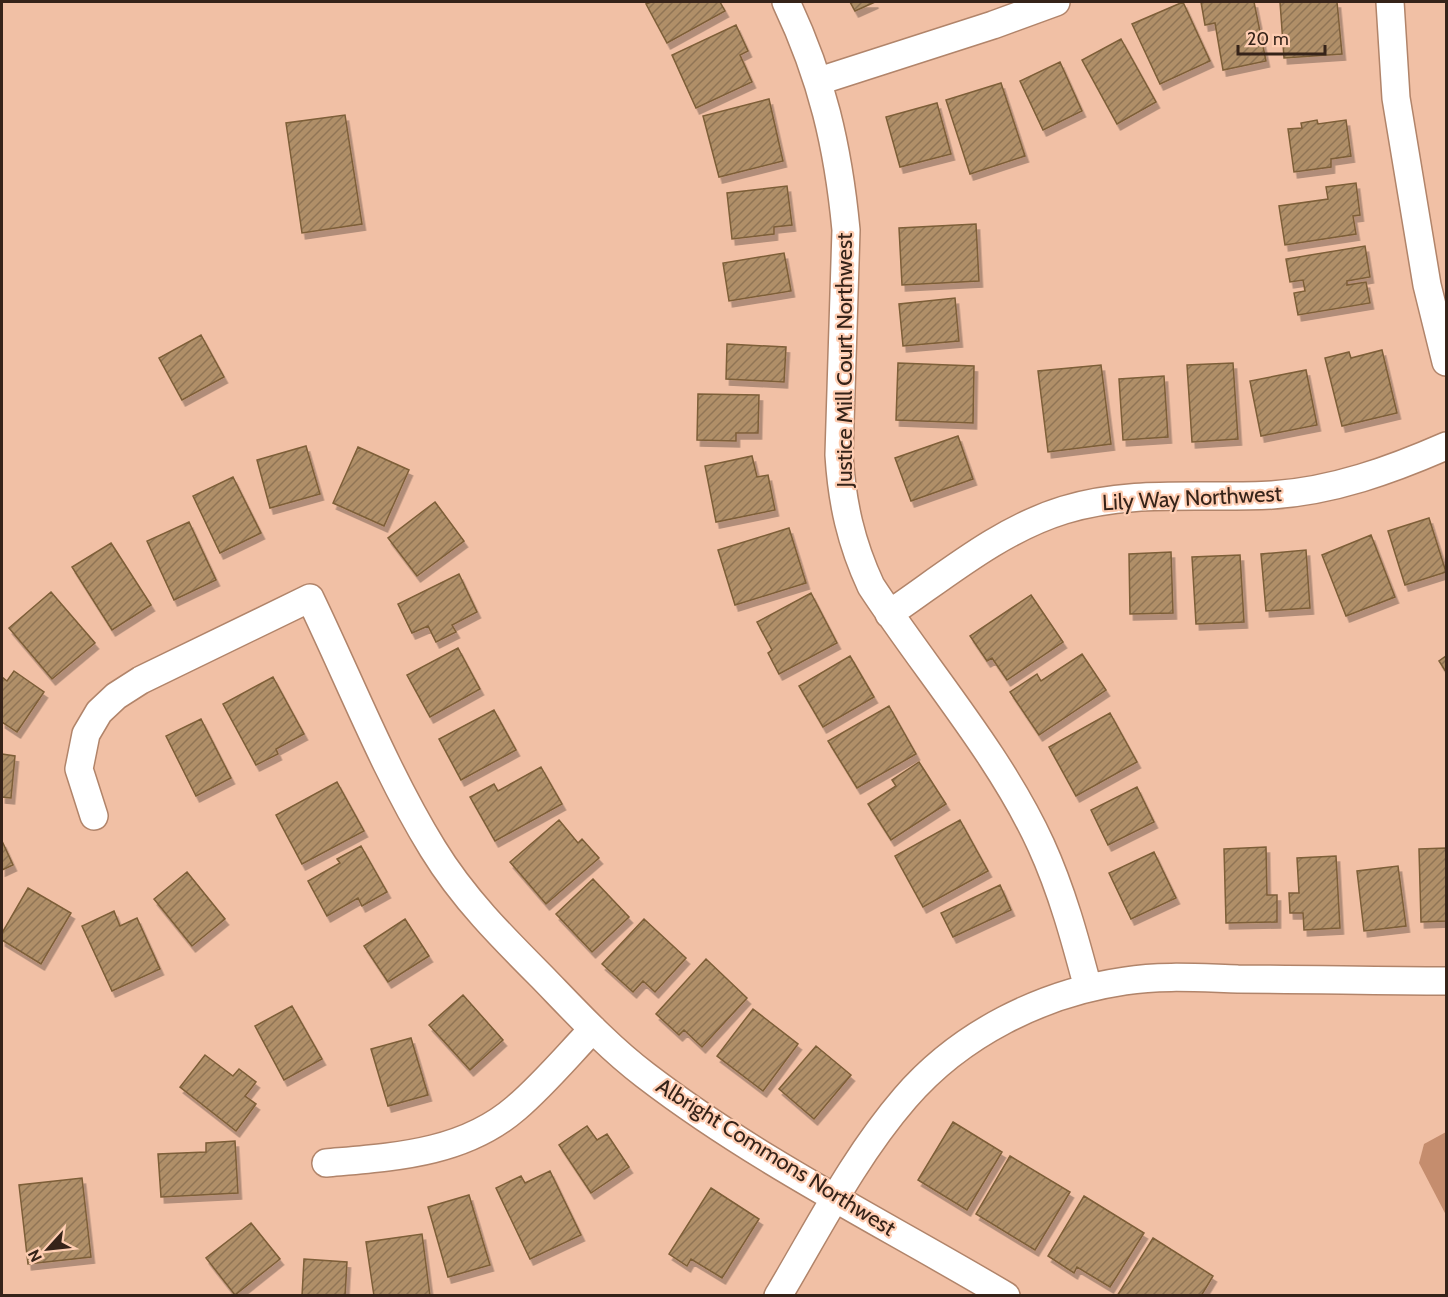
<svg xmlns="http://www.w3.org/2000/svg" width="1448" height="1297" viewBox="0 0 1448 1297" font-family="Cabin,sans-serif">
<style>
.pitch{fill:#c58d6e}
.building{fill:url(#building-hatch);stroke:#7d5e38;stroke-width:1.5;filter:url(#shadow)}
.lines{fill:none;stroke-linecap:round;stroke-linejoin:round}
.minor-casing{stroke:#b1846a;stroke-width:30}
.minor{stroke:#fff;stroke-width:27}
.labels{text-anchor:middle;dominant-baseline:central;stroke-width:4.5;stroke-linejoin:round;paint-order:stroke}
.street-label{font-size:22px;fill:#352319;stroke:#fecdb2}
</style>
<defs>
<pattern id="building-hatch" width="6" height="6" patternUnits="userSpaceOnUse" patternTransform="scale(1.5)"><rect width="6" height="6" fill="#b08f68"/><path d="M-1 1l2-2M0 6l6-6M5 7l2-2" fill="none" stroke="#907455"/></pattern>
<filter id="shadow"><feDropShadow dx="3.5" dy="6" stdDeviation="0" flood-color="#0004"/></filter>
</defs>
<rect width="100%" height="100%" fill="#f1c0a5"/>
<path class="pitch" d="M 1446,1132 L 1446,1215 L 1419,1163 L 1424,1144 Z"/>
<path class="building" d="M 651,2 L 720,2 L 725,11 L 667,43 L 646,4 Z
M 850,2 L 875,2 L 855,11 Z
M 1183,2 L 1210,61 L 1160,84 L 1132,24 Z
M 1201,2 L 1254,2 L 1266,61 L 1223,70 L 1215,23 L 1205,25 Z
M 1280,2 L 1337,2 L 1342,54 L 1284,58 Z
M 736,25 L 748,51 L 740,55 L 752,82 L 696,108 L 672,55 Z
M 1121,39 L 1156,102 L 1117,124 L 1082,60 Z
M 1060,62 L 1082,111 L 1043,130 L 1020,81 Z
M 1001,83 L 1025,156 L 970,174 L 946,100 Z
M 769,99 L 783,161 L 719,177 L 703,116 Z
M 937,103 L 951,154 L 900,167 L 886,117 Z
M 345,115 L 362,224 L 302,233 L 286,123 Z
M 1317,120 L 1318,124 L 1346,120 L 1351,156 L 1331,159 L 1331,167 L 1294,172 L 1288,129 L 1302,128 L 1301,123 Z
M 1356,183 L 1360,215 L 1353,216 L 1356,234 L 1285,245 L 1279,206 L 1328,199 L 1326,187 Z
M 787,186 L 792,225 L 774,227 L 774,234 L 732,239 L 727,193 Z
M 976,224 L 979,281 L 902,285 L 899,228 Z
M 1365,246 L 1370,277 L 1347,281 L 1347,285 L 1366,282 L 1370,303 L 1298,315 L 1294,293 L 1305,291 L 1303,280 L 1290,282 L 1286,259 Z
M 784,253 L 791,291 L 729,301 L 723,263 Z
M 955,298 L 959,341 L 903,346 L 899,304 Z
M 201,335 L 224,377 L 182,400 L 159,358 Z
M 727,344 L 786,347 L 784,382 L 726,379 Z
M 1382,350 L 1397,413 L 1342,426 L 1325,358 L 1349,352 L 1351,358 Z
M 898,363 L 974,366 L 973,423 L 896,420 Z
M 1233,363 L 1238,439 L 1192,442 L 1187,365 Z
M 1101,365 L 1111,444 L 1048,452 L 1038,371 Z
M 1306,370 L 1317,425 L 1261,436 L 1250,381 Z
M 1164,376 L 1168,437 L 1123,440 L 1119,379 Z
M 698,394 L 759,395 L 758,433 L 736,433 L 736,441 L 697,440 Z
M 958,436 L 973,479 L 911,501 L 895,458 Z
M 306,446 L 320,494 L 270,508 L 257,460 Z
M 358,447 L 409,470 L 384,526 L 333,503 Z
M 752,456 L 757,477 L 768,475 L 775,510 L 716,522 L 705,466 Z
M 233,477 L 261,533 L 220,553 L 193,496 Z
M 435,502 L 464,541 L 417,576 L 388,538 Z
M 1429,518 L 1446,572 L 1405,585 L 1388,531 Z
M 189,522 L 216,580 L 174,600 L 147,541 Z
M 789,528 L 806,583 L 735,605 L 718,550 Z
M 1371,535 L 1395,597 L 1346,616 L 1322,555 Z
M 111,543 L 151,605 L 112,630 L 72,567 Z
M 1306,550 L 1310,608 L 1266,611 L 1261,554 Z
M 1171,552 L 1173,613 L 1130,614 L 1129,554 Z
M 1240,555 L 1244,622 L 1196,624 L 1192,557 Z
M 459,574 L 477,612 L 452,625 L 456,632 L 436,642 L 428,626 L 412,633 L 398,604 Z
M 51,592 L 95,643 L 52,679 L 9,628 Z
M 811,593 L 837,643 L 779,674 L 768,653 L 772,650 L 757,622 Z
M 1031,595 L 1063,642 L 1007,680 L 992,658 L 987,661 L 970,636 Z
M 458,648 L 480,689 L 430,717 L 407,675 Z
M 1082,654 L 1106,690 L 1039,735 L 1010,692 L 1037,674 L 1041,681 Z
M 850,656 L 874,697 L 823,727 L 799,686 Z
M 1446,656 L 1446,672 L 1439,661 Z
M 14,671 L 44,692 L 17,732 L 2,722 L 2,677 L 7,681 Z
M 273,677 L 304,734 L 276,749 L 278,754 L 256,765 L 223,704 Z
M 889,706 L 916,754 L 857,788 L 828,741 Z
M 494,710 L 516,750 L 461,780 L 439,739 Z
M 1110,713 L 1137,762 L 1076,796 L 1049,747 Z
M 201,719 L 231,778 L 196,796 L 166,736 Z
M 2,754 L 15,756 L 11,798 L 2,797 Z
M 919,762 L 946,804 L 891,840 L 868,804 L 896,786 L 892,780 Z
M 541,767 L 562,804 L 495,841 L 470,797 L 494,784 L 498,791 Z
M 337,782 L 364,831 L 302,864 L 276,815 Z
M 1137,787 L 1154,822 L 1108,845 L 1091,810 Z
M 559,820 L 578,843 L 582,839 L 599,858 L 546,904 L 510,862 Z
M 960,820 L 988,871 L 923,907 L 895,856 Z
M 2,841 L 13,865 L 2,870 Z
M 361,846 L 387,892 L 362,906 L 358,898 L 327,916 L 308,881 L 340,863 L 337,859 Z
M 1266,847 L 1267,895 L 1277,895 L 1277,922 L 1226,923 L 1224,849 Z
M 1446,848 L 1446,921 L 1421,922 L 1419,849 Z
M 1154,852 L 1176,898 L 1131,919 L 1109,873 Z
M 1336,856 L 1340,928 L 1304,930 L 1303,913 L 1290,913 L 1289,893 L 1299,893 L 1297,858 Z
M 1398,866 L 1406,926 L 1364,931 L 1357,871 Z
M 187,872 L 225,919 L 192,946 L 154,899 Z
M 593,879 L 629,917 L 592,952 L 556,914 Z
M 1000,885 L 1011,910 L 953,937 L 941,913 Z
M 28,888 L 71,913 L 41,964 L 2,940 L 2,933 Z
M 114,911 L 120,926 L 137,918 L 160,969 L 112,991 L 82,926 Z
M 405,919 L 429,956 L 388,982 L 364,946 Z
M 644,919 L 686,958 L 655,992 L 643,981 L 633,992 L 602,964 Z
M 706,959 L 747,998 L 702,1047 L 684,1030 L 679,1035 L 656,1014 Z
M 463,995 L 503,1040 L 470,1070 L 429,1025 Z
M 292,1006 L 322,1059 L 284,1080 L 255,1026 Z
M 753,1009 L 798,1044 L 763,1091 L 717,1056 Z
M 411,1038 L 428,1095 L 388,1106 L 371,1049 Z
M 816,1046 L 851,1075 L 814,1119 L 779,1089 Z
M 205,1055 L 233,1076 L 239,1069 L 256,1082 L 245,1096 L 256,1104 L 236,1131 L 180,1087 Z
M 953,1122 L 1002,1152 L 967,1210 L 918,1180 Z
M 587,1126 L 597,1140 L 607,1134 L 629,1167 L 591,1193 L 559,1145 Z
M 235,1141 L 238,1193 L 161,1197 L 158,1154 L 206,1152 L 206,1143 Z
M 1010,1156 L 1070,1192 L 1035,1250 L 976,1214 Z
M 550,1171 L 581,1235 L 530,1259 L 496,1188 L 521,1176 L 525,1183 Z
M 82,1178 L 91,1257 L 28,1264 L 19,1185 Z
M 711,1188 L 759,1219 L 722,1278 L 691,1259 L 687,1266 L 669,1254 Z
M 469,1195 L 490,1265 L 448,1277 L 428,1207 Z
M 1084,1196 L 1144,1233 L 1110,1287 L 1077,1267 L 1074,1273 L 1048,1256 Z
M 251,1223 L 280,1259 L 235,1295 L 206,1258 Z
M 422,1234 L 430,1296 L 374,1296 L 366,1242 Z
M 1153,1238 L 1213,1276 L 1201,1296 L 1117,1296 Z
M 304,1259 L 347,1262 L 345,1296 L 302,1296 Z"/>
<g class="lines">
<g class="minor-casing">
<path id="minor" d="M 786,2 C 822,78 838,146 846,230 L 839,455 C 842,503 851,543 871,586 C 926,670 1000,755 1041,845 C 1062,891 1075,939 1088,988
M 1390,2 L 1396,98 L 1427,285 L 1446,362
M 819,81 L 993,25 L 1056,2
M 889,614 C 945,576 999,530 1064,510 C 1132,489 1203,499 1272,495 C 1333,491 1391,470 1446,446
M 94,816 L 79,769 L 86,734 L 99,712 L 116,696 L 141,680 L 310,598 C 349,679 386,773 433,849 C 463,898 502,937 542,977 C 575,1011 608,1047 645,1075 C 757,1161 885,1224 1006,1296
M 326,1163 C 393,1157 463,1154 516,1108 C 544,1084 568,1055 593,1029
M 778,1296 C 818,1229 854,1157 905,1098 C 960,1034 1042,993 1125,981 C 1162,975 1201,978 1238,979 C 1307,979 1377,981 1446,981"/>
</g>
<use href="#minor" class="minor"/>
</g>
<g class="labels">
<g class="street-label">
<text transform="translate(844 360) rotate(-90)">Justice Mill Court Northwest</text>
<text transform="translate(1192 498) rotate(-3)">Lily Way Northwest</text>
<text transform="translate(776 1157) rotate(32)">Albright Commons Northwest</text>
</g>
</g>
<rect width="1448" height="1297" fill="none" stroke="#352319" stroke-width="6"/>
<g transform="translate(48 1249) rotate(243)" stroke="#fecdb2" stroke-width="4.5" paint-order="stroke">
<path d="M0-4.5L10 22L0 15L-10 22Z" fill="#352319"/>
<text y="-9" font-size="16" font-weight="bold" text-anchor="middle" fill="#352319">N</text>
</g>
<path d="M1238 45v9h87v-9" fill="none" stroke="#352319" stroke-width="3"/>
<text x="1247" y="45" font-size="18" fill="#352319" stroke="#fecdb2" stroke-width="4.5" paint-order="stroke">20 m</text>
</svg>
